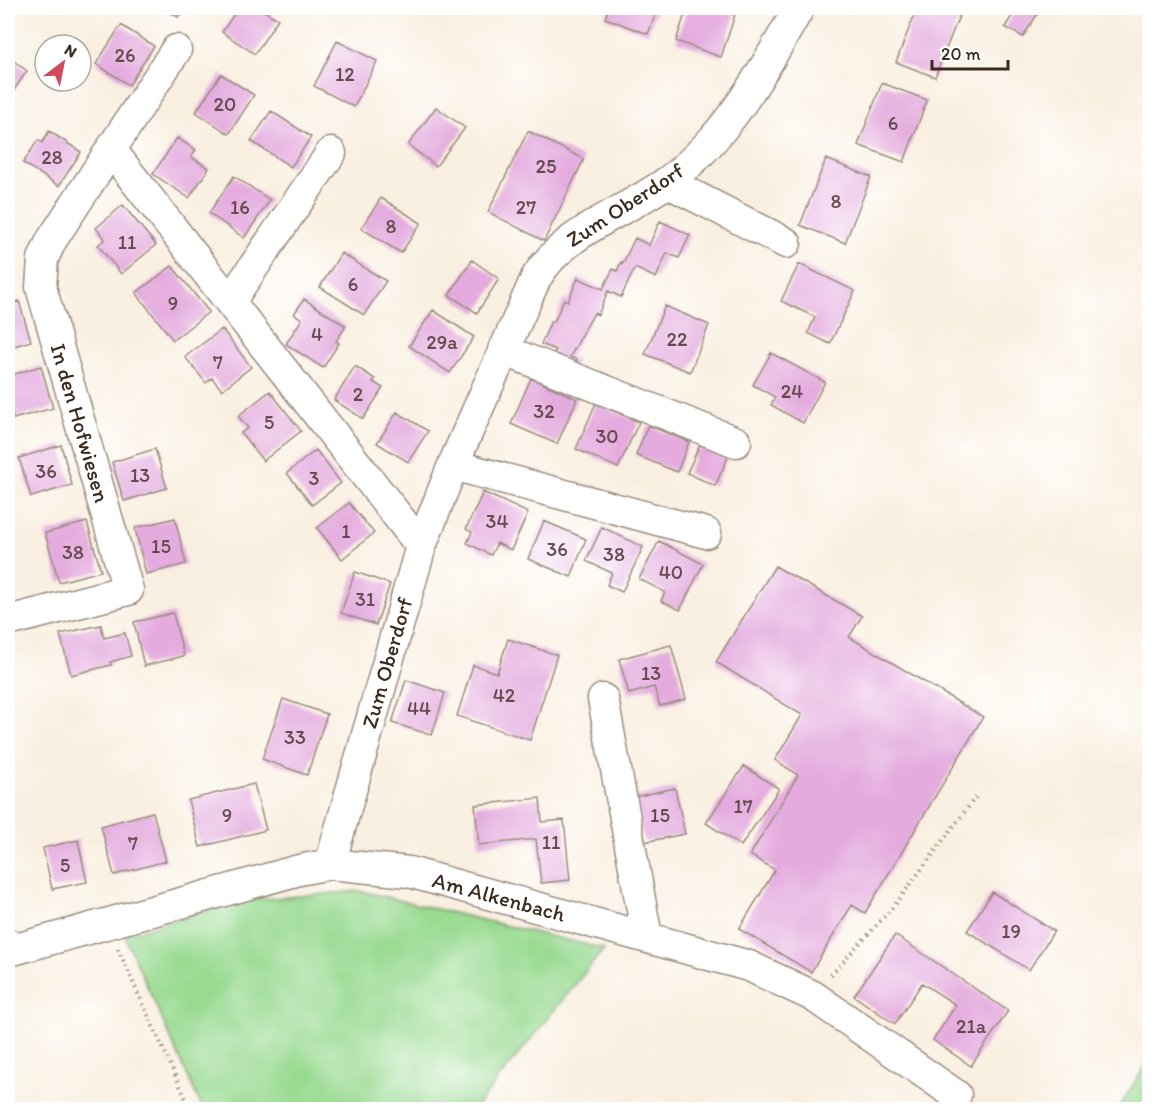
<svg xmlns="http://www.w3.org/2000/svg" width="1157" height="1117" viewBox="0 0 1157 1117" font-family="Itim,sans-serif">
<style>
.green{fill:#99da91;stroke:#6a8258;stroke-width:1.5}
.building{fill:#e4acde}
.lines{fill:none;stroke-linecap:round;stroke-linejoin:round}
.minor-casing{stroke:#9a8c7f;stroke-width:33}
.path{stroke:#9a8c7f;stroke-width:4;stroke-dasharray:1.5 4.5;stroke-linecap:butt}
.minor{stroke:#fff;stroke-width:30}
.labels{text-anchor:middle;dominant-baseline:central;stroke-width:6;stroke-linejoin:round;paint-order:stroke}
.number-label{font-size:20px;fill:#654a4e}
.street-label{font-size:22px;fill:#3b2a1e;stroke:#fff}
</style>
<rect width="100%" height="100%" fill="#fff"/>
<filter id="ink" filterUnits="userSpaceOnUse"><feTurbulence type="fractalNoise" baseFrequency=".0167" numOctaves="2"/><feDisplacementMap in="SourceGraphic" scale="12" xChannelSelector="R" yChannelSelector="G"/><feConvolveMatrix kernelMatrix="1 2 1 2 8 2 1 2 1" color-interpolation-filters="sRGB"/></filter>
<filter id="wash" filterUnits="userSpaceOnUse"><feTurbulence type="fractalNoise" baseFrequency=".008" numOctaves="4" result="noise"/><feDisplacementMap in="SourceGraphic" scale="24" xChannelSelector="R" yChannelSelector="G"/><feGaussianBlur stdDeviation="1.35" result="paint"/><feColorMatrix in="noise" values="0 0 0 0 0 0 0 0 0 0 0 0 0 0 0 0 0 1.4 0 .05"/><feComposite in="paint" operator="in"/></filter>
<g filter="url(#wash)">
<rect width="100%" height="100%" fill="#f9efe0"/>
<path class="green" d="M 361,891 L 604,949 L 474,1109 L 203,1110 L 124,935 L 237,901 Z
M 1149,1060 L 1149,1109 L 1118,1109 Z"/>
<g id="blocks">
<path class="building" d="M 163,8 L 184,8 L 178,17 Z
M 238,8 L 259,8 L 278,19 L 255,54 L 222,32 Z
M 609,8 L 658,8 L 648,34 L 605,18 Z
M 687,8 L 713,8 L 735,15 L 721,57 L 676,41 Z
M 917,8 L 952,8 L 961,11 L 935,77 L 896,62 Z
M 1017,8 L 1041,8 L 1023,37 L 1005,27 Z
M 121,25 L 154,46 L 129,85 L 96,64 Z
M 337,41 L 377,61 L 354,107 L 314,86 Z
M 8,57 L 27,71 L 8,99 Z
M 221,74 L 254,95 L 229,134 L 196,112 Z
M 882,83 L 927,100 L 904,162 L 858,145 Z
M 436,107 L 465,128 L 436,166 L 408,145 Z
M 271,111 L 311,137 L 291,167 L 251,141 Z
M 49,131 L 81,152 L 59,186 L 23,163 L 38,140 L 42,143 Z
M 528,131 L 584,159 L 544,241 L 488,212 Z
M 177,138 L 196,150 L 191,157 L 209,168 L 189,198 L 153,174 Z
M 826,159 L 871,177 L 845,243 L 800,225 Z
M 234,176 L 270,200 L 244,238 L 209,213 Z
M 381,198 L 421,223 L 401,253 L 361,228 Z
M 123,205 L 156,245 L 121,274 L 98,245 L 105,239 L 96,228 Z
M 660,221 L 690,235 L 679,258 L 667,253 L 656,278 L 635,268 L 621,297 L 608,291 L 598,315 L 594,313 L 570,357 L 577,360 L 572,369 L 550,360 L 556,350 L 541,344 L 551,321 L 554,322 L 564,299 L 568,301 L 578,278 L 603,289 L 613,269 L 617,271 L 621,262 L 623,263 L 635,238 L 649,245 Z
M 341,253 L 386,281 L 364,315 L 320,287 Z
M 472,260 L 499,279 L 477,313 L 449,295 Z
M 799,264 L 855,291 L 830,344 L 808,333 L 815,317 L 781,301 Z
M 172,266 L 209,312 L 173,340 L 136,293 Z
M 304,299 L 346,326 L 336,341 L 339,343 L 323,368 L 286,344 L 302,319 L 294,314 Z
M 19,301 L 31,341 L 8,348 L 8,305 Z
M 665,306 L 709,325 L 690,372 L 645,354 Z
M 433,310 L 474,337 L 450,373 L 409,346 Z
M 222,329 L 251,367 L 222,390 L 212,378 L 206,383 L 185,357 Z
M 771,353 L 825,382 L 803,423 L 771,405 L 775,397 L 753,385 Z
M 41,366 L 53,408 L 13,419 L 8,399 L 8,376 Z
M 355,366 L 375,379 L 373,382 L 383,388 L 363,419 L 334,400 Z
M 531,378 L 577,399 L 557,444 L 511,424 Z
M 270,391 L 301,431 L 263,461 L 241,433 L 248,428 L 238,416 Z
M 596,403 L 639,422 L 618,468 L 576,449 Z
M 397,412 L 428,431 L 408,462 L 377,443 Z
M 648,425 L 689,442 L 677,472 L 636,455 Z
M 701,442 L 729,455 L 715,486 L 687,473 Z
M 61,445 L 72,485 L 31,497 L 19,458 Z
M 155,449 L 167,488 L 124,501 L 112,462 Z
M 316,450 L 341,483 L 312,505 L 287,473 Z
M 483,492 L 528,513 L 511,550 L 497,543 L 491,555 L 467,543 L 472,532 L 466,529 Z
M 349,503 L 374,533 L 342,559 L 317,528 Z
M 175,518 L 186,564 L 146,574 L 135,528 Z
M 544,521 L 586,539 L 571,577 L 528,559 Z
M 87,522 L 101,571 L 59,582 L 45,533 Z
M 602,527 L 643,547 L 622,592 L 607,585 L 612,573 L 586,561 Z
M 659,541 L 703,564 L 680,610 L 661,601 L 665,592 L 639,579 Z
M 775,566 L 862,616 L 849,637 L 983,717 L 865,913 L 852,905 L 811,972 L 739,929 L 775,870 L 750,855 L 798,775 L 775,760 L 802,715 L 716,662 Z
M 355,572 L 390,584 L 376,625 L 341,613 Z
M 173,613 L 184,656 L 144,666 L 134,622 Z
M 101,625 L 104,638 L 125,633 L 131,656 L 110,662 L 111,665 L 71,675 L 60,634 Z
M 508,639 L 557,655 L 530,740 L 457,716 L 473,665 L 497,673 Z
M 671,645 L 686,699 L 660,706 L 654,687 L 629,694 L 619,659 Z
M 406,680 L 445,693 L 432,735 L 392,723 Z
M 283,699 L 327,714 L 307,775 L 262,759 Z
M 744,766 L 779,789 L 741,846 L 706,823 Z
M 254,784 L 266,830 L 200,847 L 188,800 Z
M 675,788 L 685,834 L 644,842 L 634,797 Z
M 540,798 L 542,822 L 564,820 L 570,880 L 541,883 L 536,839 L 479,845 L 475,805 Z
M 153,812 L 166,861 L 114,875 L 101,826 Z
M 78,840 L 87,882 L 52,889 L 43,848 Z
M 992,892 L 1054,931 L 1029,970 L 967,931 Z
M 895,935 L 1008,1011 L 971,1066 L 933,1040 L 956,1005 L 922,983 L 895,1024 L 854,996 Z"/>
</g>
</g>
<g filter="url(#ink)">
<use href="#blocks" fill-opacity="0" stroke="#9a8c7f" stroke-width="1.5"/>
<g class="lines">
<g class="minor-casing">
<path id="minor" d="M 111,150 L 421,546
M 667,182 L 786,243
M 231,300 L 331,153
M 503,350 L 736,442
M 453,465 L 706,533
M 8,621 L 128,590 L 41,287 L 43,259 L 51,241 L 176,50
M 603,699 L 647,937
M 330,864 L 421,546 L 453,465 L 536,278 C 564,231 624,213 667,182 C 726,139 764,70 799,8
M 8,944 L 9,951 L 299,870 L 330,864 L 409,872 L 749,966 L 813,996 L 956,1095"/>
</g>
<path class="path" d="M 118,949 L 191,1110
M 831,975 L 894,906 L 978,794"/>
<use href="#minor" class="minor"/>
</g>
</g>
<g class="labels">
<g class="number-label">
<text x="125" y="55">26</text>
<text x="345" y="74">12</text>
<text x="225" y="104">20</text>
<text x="893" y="123">6</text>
<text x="52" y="157">28</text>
<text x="546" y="166">25</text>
<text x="836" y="201">8</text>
<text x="240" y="207">16</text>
<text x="526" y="207">27</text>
<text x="391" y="226">8</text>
<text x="127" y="242">11</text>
<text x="353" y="284">6</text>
<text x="173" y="303">9</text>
<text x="317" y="334">4</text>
<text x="677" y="339">22</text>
<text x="442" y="342">29a</text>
<text x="218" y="362">7</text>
<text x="792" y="391">24</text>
<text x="358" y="394">2</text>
<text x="544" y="411">32</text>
<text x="269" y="422">5</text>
<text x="607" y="436">30</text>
<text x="46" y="471">36</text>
<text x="140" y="475">13</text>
<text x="314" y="478">3</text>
<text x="497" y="521">34</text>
<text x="346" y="531">1</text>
<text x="161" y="546">15</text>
<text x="557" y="549">36</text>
<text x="73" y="552">38</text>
<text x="614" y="554">38</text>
<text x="671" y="572">40</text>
<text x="365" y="599">31</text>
<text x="651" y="673">13</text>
<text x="504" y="695">42</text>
<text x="419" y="708">44</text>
<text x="295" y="737">33</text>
<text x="743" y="806">17</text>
<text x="227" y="815">9</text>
<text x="660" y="815">15</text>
<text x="551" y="842">11</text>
<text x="133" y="843">7</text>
<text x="65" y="865">5</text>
<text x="1011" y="931">19</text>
<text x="971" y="1026">21a</text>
</g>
<g class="street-label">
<text transform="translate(625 205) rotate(-33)">Zum Oberdorf</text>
<text transform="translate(80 423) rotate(74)">In den Hofwiesen</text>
<text transform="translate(387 663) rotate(-74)">Zum Oberdorf</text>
<text transform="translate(499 897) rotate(15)">Am Alkenbach</text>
</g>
</g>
<rect width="1157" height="1117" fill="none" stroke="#fff" stroke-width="30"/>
<g transform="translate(63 63) rotate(32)"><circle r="28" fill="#ffffff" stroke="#b1aaa5" stroke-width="1.5"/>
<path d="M0-4.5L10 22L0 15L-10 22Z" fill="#d1495b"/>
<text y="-9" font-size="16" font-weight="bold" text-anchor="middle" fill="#3b2a1e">N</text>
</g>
<path d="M932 60v9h76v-9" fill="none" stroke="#3b2a1e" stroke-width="3"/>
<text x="941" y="60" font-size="18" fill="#3b2a1e" stroke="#ffffff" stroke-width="4.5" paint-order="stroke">20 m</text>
</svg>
